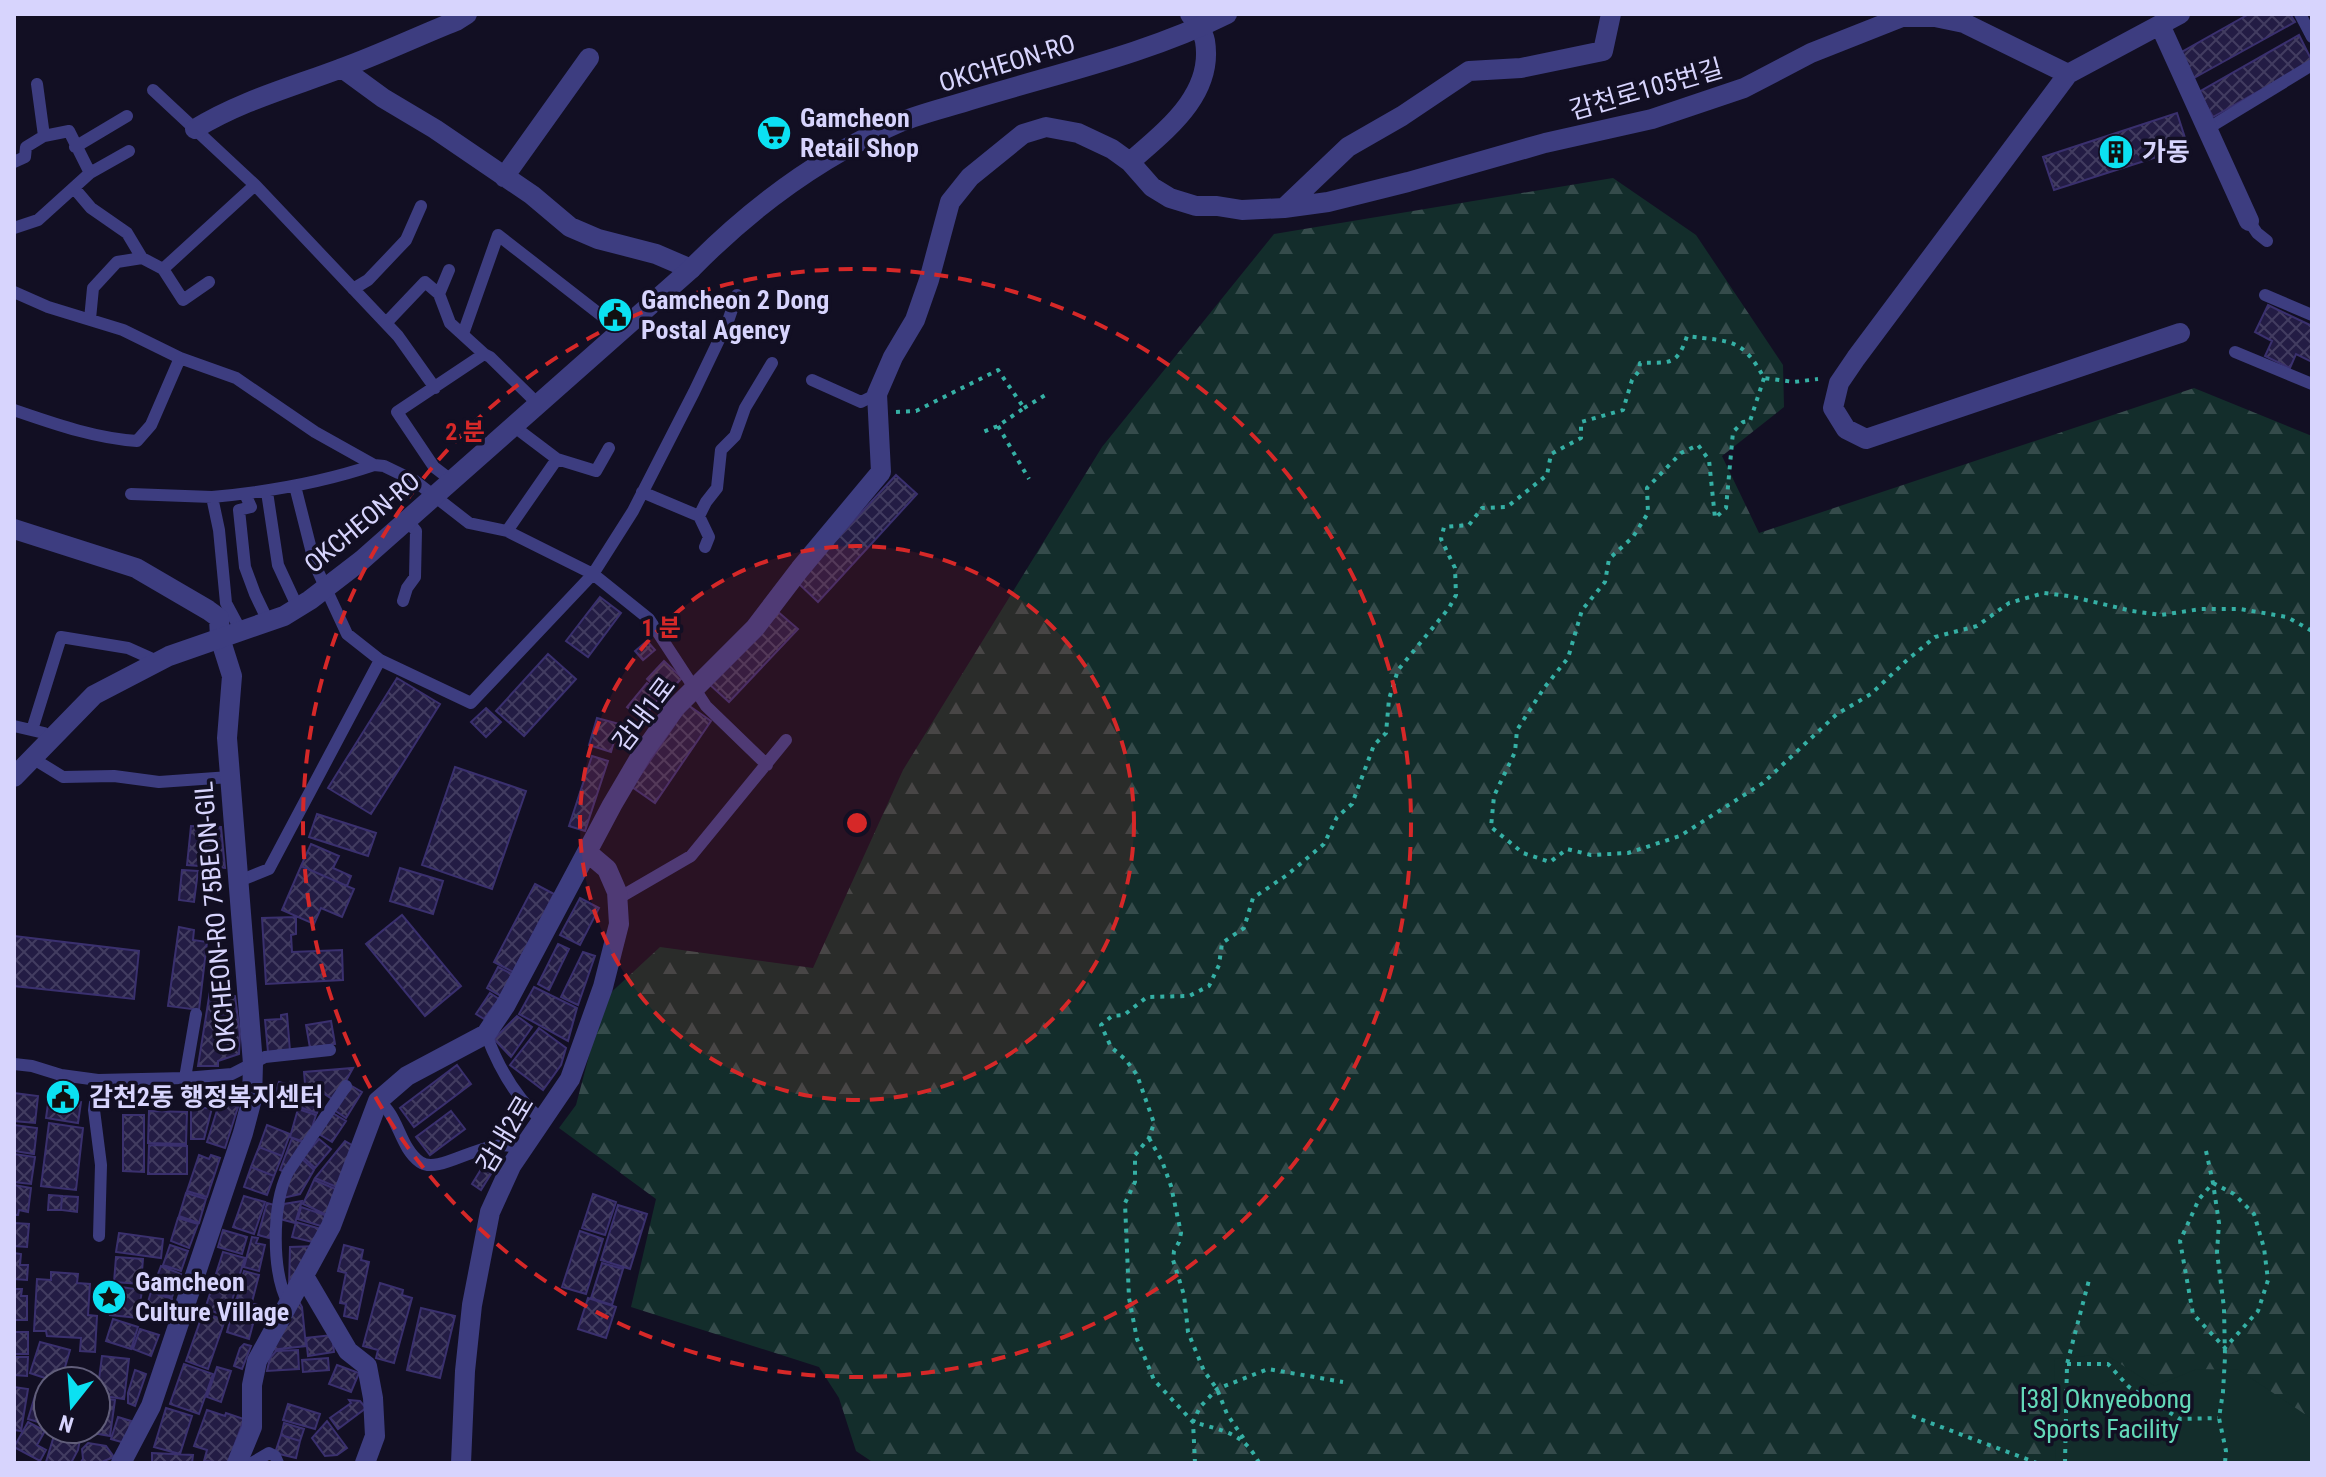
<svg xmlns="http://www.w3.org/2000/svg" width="2326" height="1477" viewBox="0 0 2326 1477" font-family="'Roboto Condensed','Noto Sans KR',sans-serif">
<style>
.forest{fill:url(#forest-firs)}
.green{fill:#132d2b}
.building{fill:url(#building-cross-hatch);stroke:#3a306e;stroke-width:2}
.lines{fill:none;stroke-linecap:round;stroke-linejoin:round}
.path{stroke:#35b0a5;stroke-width:4;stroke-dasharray:4 6;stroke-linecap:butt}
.service{stroke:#3d3d80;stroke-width:12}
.minor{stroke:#3d3d80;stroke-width:20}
.tertiary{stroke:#3d3d80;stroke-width:20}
.ring{fill:none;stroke:#d62828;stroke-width:4;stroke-dasharray:14 10}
.labels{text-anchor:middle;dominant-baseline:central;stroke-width:7;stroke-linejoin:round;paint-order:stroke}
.street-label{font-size:26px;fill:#d7d4fd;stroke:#120f23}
.poi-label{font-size:26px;font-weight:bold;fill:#d7d4fd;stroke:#120f23;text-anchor:start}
.park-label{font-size:26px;fill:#63dab9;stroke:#120f23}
.centre{fill:#d62828;stroke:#120f23;stroke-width:4}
.ring-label{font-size:24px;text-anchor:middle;font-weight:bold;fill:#d62828;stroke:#120f23;stroke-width:7;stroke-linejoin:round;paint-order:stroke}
</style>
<defs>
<pattern id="forest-firs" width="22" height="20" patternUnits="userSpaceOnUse" patternTransform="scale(2)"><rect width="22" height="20" fill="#132d2b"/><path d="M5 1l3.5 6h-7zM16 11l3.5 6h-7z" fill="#354b4b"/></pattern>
<pattern id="building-cross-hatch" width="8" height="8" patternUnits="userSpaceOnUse" patternTransform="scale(2)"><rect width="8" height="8" fill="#231c44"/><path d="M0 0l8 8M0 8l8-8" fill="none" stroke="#423c60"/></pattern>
</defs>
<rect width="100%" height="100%" fill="#120f23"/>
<path class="forest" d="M 1613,178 L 1696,235 L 1783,365 L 1784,407 L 1722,456 L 1759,533 L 2194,388 L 2312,436 L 2312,1463 L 874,1463 L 856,1451 L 839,1398 L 819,1367 L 631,1307 L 656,1199 L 559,1128 L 576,1105 L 604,999 L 660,947 L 813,968 L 903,770 L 1102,447 L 1274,234 Z"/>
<path class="green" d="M 2105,1354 L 2155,1386 L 2197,1369 L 2239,1370 L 2312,1419 L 2312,1463 L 2056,1463 L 2054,1359 Z"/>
<path class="building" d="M 2249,14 L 2290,14 L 2295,22 L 2194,78 L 2180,53 Z
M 2299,35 L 2312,61 L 2213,117 L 2199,92 Z
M 2177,113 L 2188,147 L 2054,190 L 2043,157 Z
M 2268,305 L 2312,326 L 2312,362 L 2296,354 L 2290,368 L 2265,356 L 2272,341 L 2255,332 Z
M 896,475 L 917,494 L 818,602 L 797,582 Z
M 600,597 L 621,613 L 588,657 L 566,641 Z
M 777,611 L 798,629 L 729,702 L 709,684 Z
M 647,641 L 655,650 L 643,660 L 635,651 Z
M 548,654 L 576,679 L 524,736 L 496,711 Z
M 664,661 L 682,678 L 665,696 L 647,679 Z
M 397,678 L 440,704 L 371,814 L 328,788 Z
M 647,683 L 662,695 L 642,719 L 627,707 Z
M 688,705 L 711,721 L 655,803 L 632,787 Z
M 486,708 L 501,722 L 486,737 L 471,722 Z
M 597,718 L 619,724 L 611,752 L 589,745 Z
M 592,756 L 608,761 L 585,831 L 569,826 Z
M 455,767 L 526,791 L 492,889 L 422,865 Z
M 317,814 L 376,833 L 368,856 L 309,837 Z
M 191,826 L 221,827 L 225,868 L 187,865 Z
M 311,844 L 339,856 L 333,868 L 351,876 L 347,886 L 301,866 Z
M 301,866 L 354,889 L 342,917 L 321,908 L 314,924 L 282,910 Z
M 400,868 L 443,881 L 433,914 L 390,901 Z
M 182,870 L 198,871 L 194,902 L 179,900 Z
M 535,884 L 554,894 L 513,972 L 494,962 Z
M 580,898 L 599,908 L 580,945 L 560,935 Z
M 402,915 L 461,986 L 425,1016 L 366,944 Z
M 296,917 L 296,934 L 291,935 L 292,952 L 342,950 L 343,980 L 266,984 L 262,918 Z
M 179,927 L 194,930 L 193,940 L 207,942 L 199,1010 L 168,1006 Z
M 14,936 L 139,951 L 134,999 L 14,986 Z
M 558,944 L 569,949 L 549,990 L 538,984 Z
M 583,952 L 595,956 L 578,1005 L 561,997 Z
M 498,967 L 512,974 L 501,996 L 487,988 Z
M 534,987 L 577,1008 L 568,1041 L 519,1014 Z
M 210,991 L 235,996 L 240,1034 L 239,1054 L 218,1061 L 218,1066 L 198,1066 Z
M 490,993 L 499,999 L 484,1019 L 476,1014 Z
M 287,1014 L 290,1051 L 268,1052 L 265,1020 L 281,1019 L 281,1015 Z
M 517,1016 L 532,1027 L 511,1057 L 494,1039 Z
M 331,1021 L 335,1044 L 310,1048 L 306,1025 Z
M 539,1028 L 566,1048 L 561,1065 L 543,1090 L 510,1065 Z
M 457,1065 L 471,1084 L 414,1127 L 400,1108 Z
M 353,1068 L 335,1101 L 323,1093 L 317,1113 L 299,1107 L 305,1084 L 304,1072 Z
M 279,1082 L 289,1085 L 290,1082 L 304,1086 L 297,1107 L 273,1100 Z
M 350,1085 L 362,1092 L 346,1118 L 334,1110 Z
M 14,1093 L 38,1096 L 35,1123 L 14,1121 Z
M 49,1097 L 81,1102 L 78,1123 L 46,1118 Z
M 220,1101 L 238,1107 L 225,1148 L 207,1142 Z
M 191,1108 L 212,1108 L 204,1139 L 191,1139 Z
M 298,1109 L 316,1115 L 307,1143 L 290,1137 Z
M 149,1111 L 187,1112 L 186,1144 L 148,1143 Z
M 451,1111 L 465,1129 L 430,1155 L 416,1137 Z
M 331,1112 L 346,1121 L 332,1142 L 317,1133 Z
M 123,1115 L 144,1115 L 144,1172 L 123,1171 Z
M 49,1123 L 83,1128 L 76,1190 L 41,1186 Z
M 14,1125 L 37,1128 L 34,1154 L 14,1151 Z
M 267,1125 L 290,1134 L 282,1156 L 259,1147 Z
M 292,1138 L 305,1143 L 285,1172 L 280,1170 Z
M 319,1139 L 331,1149 L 315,1168 L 303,1157 Z
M 345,1141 L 355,1147 L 339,1188 L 315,1178 Z
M 149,1145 L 187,1146 L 187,1174 L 148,1174 Z
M 259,1147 L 282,1156 L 274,1176 L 251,1167 Z
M 14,1154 L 35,1157 L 31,1184 L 14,1182 Z
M 199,1155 L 209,1159 L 211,1155 L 220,1158 L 207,1197 L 187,1191 Z
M 301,1158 L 314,1170 L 300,1194 L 283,1198 L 287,1176 Z
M 485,1163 L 494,1169 L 481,1190 L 472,1184 Z
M 251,1167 L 274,1176 L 267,1195 L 244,1187 Z
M 314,1180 L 338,1190 L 327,1215 L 303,1204 Z
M 14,1185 L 31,1188 L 28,1212 L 19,1210 L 18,1215 L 14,1215 Z
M 186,1193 L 206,1199 L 199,1223 L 179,1216 Z
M 593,1194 L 616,1202 L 605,1235 L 582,1228 Z
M 49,1195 L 62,1196 L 61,1210 L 48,1210 Z
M 62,1196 L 78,1197 L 77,1212 L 61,1210 Z
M 244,1196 L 265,1202 L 254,1234 L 233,1227 Z
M 302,1201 L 295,1223 L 280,1219 L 284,1204 Z
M 267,1203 L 278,1206 L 269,1238 L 258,1235 Z
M 618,1205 L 647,1214 L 630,1269 L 601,1260 Z
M 301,1207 L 328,1216 L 324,1227 L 298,1219 Z
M 178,1218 L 198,1224 L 189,1248 L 171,1241 Z
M 296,1222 L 321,1229 L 317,1243 L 292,1237 Z
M 14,1223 L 29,1224 L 27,1247 L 14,1246 Z
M 223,1230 L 247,1237 L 242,1254 L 218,1247 Z
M 580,1231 L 603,1239 L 586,1294 L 562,1287 Z
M 119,1233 L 163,1239 L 161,1258 L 116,1252 Z
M 252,1237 L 258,1238 L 256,1243 L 265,1245 L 259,1271 L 244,1267 Z
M 170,1245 L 188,1251 L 181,1271 L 163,1265 Z
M 344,1245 L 363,1250 L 361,1260 L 369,1262 L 357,1319 L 344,1316 L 346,1304 L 340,1303 L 346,1273 L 338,1271 Z
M 317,1246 L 289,1287 L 290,1247 Z
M 223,1252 L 245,1258 L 236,1286 L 214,1280 Z
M 14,1253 L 21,1254 L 20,1265 L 28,1265 L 27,1280 L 14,1279 Z
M 116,1257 L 143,1259 L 141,1284 L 114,1282 Z
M 602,1263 L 623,1269 L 612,1305 L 591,1298 Z
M 161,1266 L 181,1274 L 172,1297 L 152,1290 Z
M 244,1271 L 259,1275 L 252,1302 L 237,1298 Z
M 51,1272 L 78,1274 L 77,1283 L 90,1284 L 88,1315 L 97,1316 L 95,1352 L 80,1351 L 81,1338 L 47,1336 L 46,1331 L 34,1331 L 37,1279 L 51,1280 Z
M 214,1281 L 236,1288 L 227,1316 L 205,1309 Z
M 380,1283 L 403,1290 L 402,1295 L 412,1298 L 394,1363 L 376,1358 L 378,1350 L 363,1346 Z
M 114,1286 L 142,1290 L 138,1318 L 110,1315 Z
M 14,1289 L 22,1289 L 21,1296 L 27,1296 L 27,1320 L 14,1320 Z
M 151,1292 L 172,1299 L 167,1315 L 146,1308 Z
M 588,1298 L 616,1307 L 606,1338 L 578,1329 Z
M 236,1299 L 258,1305 L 249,1339 L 227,1332 Z
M 298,1300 L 302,1307 L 306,1346 L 270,1350 Z
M 421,1308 L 455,1316 L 440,1378 L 407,1370 Z
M 203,1313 L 225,1320 L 208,1369 L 186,1361 Z
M 113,1319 L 138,1327 L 131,1349 L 106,1341 Z
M 140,1329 L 159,1335 L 151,1356 L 133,1349 Z
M 14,1332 L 28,1332 L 28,1354 L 14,1354 Z
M 332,1335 L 334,1352 L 308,1356 L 306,1338 Z
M 40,1342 L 70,1350 L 61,1381 L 54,1381 L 30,1373 Z
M 244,1344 L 251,1346 L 242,1369 L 234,1366 L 240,1348 Z
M 298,1350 L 299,1369 L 267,1371 L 270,1358 L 276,1351 Z
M 102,1356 L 129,1359 L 124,1399 L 97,1395 Z
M 14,1357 L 28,1357 L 27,1376 L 14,1375 Z
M 328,1358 L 329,1370 L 303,1372 L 302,1360 Z
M 184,1364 L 213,1374 L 199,1414 L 170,1404 Z
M 337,1365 L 359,1373 L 351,1392 L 329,1384 Z
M 217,1367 L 231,1371 L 221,1402 L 207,1397 Z
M 135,1370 L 146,1374 L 135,1406 L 128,1403 L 128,1393 Z
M 14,1387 L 28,1389 L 21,1431 L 14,1430 Z
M 35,1396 L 48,1400 L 48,1425 L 28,1419 Z
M 96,1397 L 115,1400 L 110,1436 L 87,1432 L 88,1429 L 96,1429 Z
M 349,1400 L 360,1401 L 366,1408 L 338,1429 L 330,1418 L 351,1403 Z
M 288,1404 L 320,1414 L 315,1429 L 283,1420 Z
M 166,1408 L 192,1416 L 180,1454 L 154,1447 Z
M 207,1410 L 225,1416 L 226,1413 L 244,1419 L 228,1463 L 204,1461 L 207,1450 L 194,1446 Z
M 118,1417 L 131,1421 L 125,1443 L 111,1439 Z
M 327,1421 L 347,1448 L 337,1455 L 325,1456 L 312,1438 Z
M 28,1422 L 45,1431 L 37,1445 L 46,1450 L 40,1461 L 14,1447 Z
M 284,1423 L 304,1429 L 300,1441 L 281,1435 Z
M 56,1429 L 82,1429 L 78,1450 L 71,1463 L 46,1462 Z
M 281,1435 L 300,1441 L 296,1458 L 275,1453 Z
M 88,1443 L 106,1446 L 114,1457 L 99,1463 L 80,1463 L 83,1459 L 82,1449 Z
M 152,1453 L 193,1455 L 192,1463 L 152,1463 Z"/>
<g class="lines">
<path class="path" d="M 1764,378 L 1750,421 L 1743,422 L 1733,432 L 1726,508 L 1715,518 L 1709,460 L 1698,445 L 1681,453 L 1647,488 L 1648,513 L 1633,537 L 1609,559 L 1605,582 L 1582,610 L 1568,658 L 1544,688 L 1517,730 L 1515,752 L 1494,796 L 1491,827 L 1523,853 L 1550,862 L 1567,849 L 1591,855 L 1628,853 L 1680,836 L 1763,783 L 1837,714 L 1871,694 L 1906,661 L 1935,637 L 1977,626 L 2009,603 L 2044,593 L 2069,596 L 2132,611 L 2161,615 L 2201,609 L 2240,609 L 2287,617 L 2312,631
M 1024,408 L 1047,394
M 896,412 L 916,411 L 998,370 L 1024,408 L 998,426 L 983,432
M 998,426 L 1029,479
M 1149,1138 L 1162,1161 L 1171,1186 L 1181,1233 L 1179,1242 L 1174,1251 L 1173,1260 L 1184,1295 L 1188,1332 L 1204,1371 L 1217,1389 L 1227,1414 L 1246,1442
M 2206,1151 L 2213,1183 L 2219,1223 L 2217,1252 L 2224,1308 L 2225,1357 L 2223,1392 L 2219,1418 L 2226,1451 L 2225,1463
M 2213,1183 L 2234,1194 L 2254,1214 L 2264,1248 L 2268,1280 L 2258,1311 L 2225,1348 L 2193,1314 L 2180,1241 L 2199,1199 Z
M 2067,1364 L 2108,1364 L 2129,1387 L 2180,1419 L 2218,1418
M 1912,1416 L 2037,1463
M 1195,1463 L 1193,1422 L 1154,1380 L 1137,1339 L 1129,1298 L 1125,1203 L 1135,1182 L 1135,1155 L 1149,1138 L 1154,1123 L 1137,1075 L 1126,1060 L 1111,1047 L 1101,1025 L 1112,1016 L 1124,1015 L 1147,997 L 1189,996 L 1209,986 L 1219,965 L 1222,943 L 1244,928 L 1253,898 L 1287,875 L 1324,844 L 1337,817 L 1352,804 L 1374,745 L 1386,733 L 1389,699 L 1398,670 L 1449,608 L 1456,595 L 1455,568 L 1441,539 L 1444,527 L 1469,525 L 1482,508 L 1507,507 L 1547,475 L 1551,454 L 1581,438 L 1581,422 L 1623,410 L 1632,380 L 1639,371 L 1640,363 C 1669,362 1677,367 1687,336 C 1730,342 1742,337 1764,378 L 1794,382 L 1818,379
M 1259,1463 C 1244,1433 1224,1431 1193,1422 L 1200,1407 L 1217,1389 L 1268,1369 L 1343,1382
M 2065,1463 L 2067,1364 L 2089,1280"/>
<path class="service" d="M 2300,14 L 2312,37
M 37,84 L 44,136
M 153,90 L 255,185 L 398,336 L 435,388
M 2207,129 L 2312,65
M 75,147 L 127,116
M 14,162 L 25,157 L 26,147 L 44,136 L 69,131 L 90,173 L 38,220 L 14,228
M 90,173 L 129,151
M 74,188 L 91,208 L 127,233 L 142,258 L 163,269 L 255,185
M 2249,221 L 2257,233 L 2267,241
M 163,269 L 183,300 L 209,282
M 353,289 L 368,280 L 406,240 L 421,206
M 14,292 L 48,307 L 123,330 L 180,358 L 236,378 L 315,432 L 374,465 L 384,466 L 415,481 L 469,523 L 507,531 L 593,574 L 649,619 L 706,706 L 767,765
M 439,294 L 449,270
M 2265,295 L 2312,315
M 90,319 L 93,288 L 117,262 L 142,258
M 386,323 L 425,282 L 439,294 L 450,323 L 484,354
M 463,334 L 498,235 L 620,330
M 2235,352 L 2312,384
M 812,380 L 861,402 L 877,394
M 14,410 C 55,424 94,438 137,441 L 151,425 L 180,358
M 512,425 L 557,459 L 596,471 L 609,448
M 451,480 L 434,467 L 397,412 L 484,354 L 490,357 L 538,404
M 295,486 L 315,565 L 347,634 L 380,660 L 471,703 L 593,574 L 633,511 L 694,392 L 728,321 L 737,295
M 267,492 L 278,565 L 298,608
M 642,492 L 699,516
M 131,494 L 212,497 L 219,530 L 226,603 L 241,631
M 245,494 L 251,507 L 239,510 L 245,567 L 255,594 L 268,621
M 212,497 C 267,492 321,483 374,465
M 507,531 L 557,459
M 705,547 L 709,537 L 699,516 L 706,502 L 717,488 L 721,450 L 735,436 L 745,408 L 772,363
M 403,601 L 407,588 L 415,577 L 416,531 L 407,520
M 14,726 L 44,733 L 52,738
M 32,730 L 61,637 L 128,648 L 157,661
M 32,758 L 63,777 L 114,776 L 159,782 L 230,777
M 239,881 L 269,869 L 380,660
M 617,899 L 691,856 L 786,740
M 486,1034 C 498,1066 515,1098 542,1120
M 14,1064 L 32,1066 L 61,1075 L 98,1080 L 185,1078 L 232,1074 L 265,1057 L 330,1050
M 185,1078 L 196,1014
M 98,1080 L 94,1110 L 101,1165 L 99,1236
M 378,1101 C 399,1115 399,1147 420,1162 C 441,1177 490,1131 522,1150
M 289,1305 C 271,1272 272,1205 288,1172 L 346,1086
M 252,1463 L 269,1453 L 275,1456 L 278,1463"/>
<path class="minor" d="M 2160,25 L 2249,221
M 342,68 L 383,98 L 435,129 L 532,195 L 570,227 L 598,239 L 656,254 L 691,269
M 195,129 C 240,101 292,87 342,68 C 381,54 418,36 456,21 L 467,14
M 1130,162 L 1152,187 L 1170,198 L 1196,206 L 1217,206 L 1242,210 L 1284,208 L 1328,202 L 1408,182 L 1545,143 L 1652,119 L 1744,88 L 1811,53 L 1902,17 L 1935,17 L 1964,23 L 2068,74
M 504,177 L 589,58
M 1284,208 L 1348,147 L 1402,116 L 1469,71 L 1521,68 L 1603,51 L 1611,14
M 2180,333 L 1866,439 L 1846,429 L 1833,408 L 1839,383 L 1856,358 L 2068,74 L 2180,14
M 14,529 L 136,568 L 208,610 L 219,618 L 220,638 L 232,676 L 227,738 L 253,1064 L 252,1099 L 243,1133 L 151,1406 L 121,1463
M 304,1276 L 348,1351 L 367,1366 L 373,1398 L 375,1436 L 365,1463
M 237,1463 L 252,1427 L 252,1385 L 257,1361 L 331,1226 L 378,1101 L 407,1076 L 486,1034 L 505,1006 L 612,805 L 642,754 L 675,708 L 755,628 L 800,569 L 881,472 L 877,394 L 893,357 L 915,320 L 929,280 L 950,202 L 970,177 L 1023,134 L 1046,127 L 1078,133 L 1112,149 L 1130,162 C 1165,131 1214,95 1205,41 C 1203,31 1196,22 1190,14
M 461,1463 L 465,1371 L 472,1305 L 490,1212 L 511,1166 L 570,1079 L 603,987 L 619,924 L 617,892 L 607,869 L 587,852"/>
<path class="tertiary" d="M 14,777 L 94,695 L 169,656 L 284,616 L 310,600 L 362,560 L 691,269 C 750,209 821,156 898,123 C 922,113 949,107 974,99 C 1059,73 1147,54 1227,14"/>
</g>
<circle cx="857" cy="823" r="277" fill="#d62828" fill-opacity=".12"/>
<g class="ring">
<circle cx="857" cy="823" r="277"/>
<circle cx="857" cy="823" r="554"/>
</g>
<defs>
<g id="supermarket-disc" transform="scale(1.8)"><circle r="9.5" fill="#0be1f2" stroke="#120f23"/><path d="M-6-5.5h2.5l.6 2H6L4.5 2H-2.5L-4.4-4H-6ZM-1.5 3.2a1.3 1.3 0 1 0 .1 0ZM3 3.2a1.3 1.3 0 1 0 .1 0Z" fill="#111"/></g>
<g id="building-disc" transform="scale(1.8)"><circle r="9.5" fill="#0be1f2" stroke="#120f23"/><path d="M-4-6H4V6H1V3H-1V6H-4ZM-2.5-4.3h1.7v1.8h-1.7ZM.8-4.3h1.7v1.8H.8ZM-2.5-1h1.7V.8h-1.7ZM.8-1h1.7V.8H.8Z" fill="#111"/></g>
<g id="civic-disc" transform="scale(1.8)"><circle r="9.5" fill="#0be1f2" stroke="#120f23"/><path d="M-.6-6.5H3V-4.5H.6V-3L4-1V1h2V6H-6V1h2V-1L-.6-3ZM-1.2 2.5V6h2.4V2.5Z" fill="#111"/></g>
<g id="sight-disc" transform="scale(1.8)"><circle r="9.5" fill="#0be1f2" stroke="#120f23"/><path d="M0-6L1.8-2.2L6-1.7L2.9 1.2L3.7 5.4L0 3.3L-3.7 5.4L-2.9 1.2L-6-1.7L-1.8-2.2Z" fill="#111"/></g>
</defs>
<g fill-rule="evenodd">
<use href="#supermarket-disc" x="774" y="133"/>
<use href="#building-disc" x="2116" y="152"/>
<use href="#civic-disc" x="615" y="315"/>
<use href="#civic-disc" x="63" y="1097"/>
<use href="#sight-disc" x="109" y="1297"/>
</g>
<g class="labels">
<g class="street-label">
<text transform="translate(1007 63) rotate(-17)">OKCHEON-RO</text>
<text transform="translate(1646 89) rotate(-16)">감천로105번길</text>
<text transform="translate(362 522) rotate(-40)">OKCHEON-RO</text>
<text transform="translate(644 714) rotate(-53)">감내1로</text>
<text transform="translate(215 917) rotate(-95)">OKCHEON-RO 75BEON-GIL</text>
<text transform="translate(505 1134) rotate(-59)">감내2로</text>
</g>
<g class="poi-label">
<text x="800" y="118">Gamcheon<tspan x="800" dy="30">Retail Shop</tspan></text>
<text x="2142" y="152">가동</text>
<text x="641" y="300">Gamcheon 2 Dong<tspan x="641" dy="30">Postal Agency</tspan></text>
<text x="89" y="1097">감천2동 행정복지센터</text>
<text x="135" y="1282">Gamcheon<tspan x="135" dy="30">Culture Village</tspan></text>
</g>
<g class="park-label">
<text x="2106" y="1399">[38] Oknyeobong<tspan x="2106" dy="30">Sports Facility</tspan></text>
</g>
</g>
<circle cx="857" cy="823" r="12" class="centre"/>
<g class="ring-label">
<text x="465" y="440">2 분</text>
<text x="661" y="636">1 분</text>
</g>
<rect width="2326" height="1477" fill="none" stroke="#d7d4fd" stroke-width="32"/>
<g transform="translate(72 1405) rotate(197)"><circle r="38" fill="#120f23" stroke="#615e7a" stroke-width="2"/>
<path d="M0-6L14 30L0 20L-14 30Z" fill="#0be1f2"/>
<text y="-12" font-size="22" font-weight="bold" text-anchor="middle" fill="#d7d4fd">N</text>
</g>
</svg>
